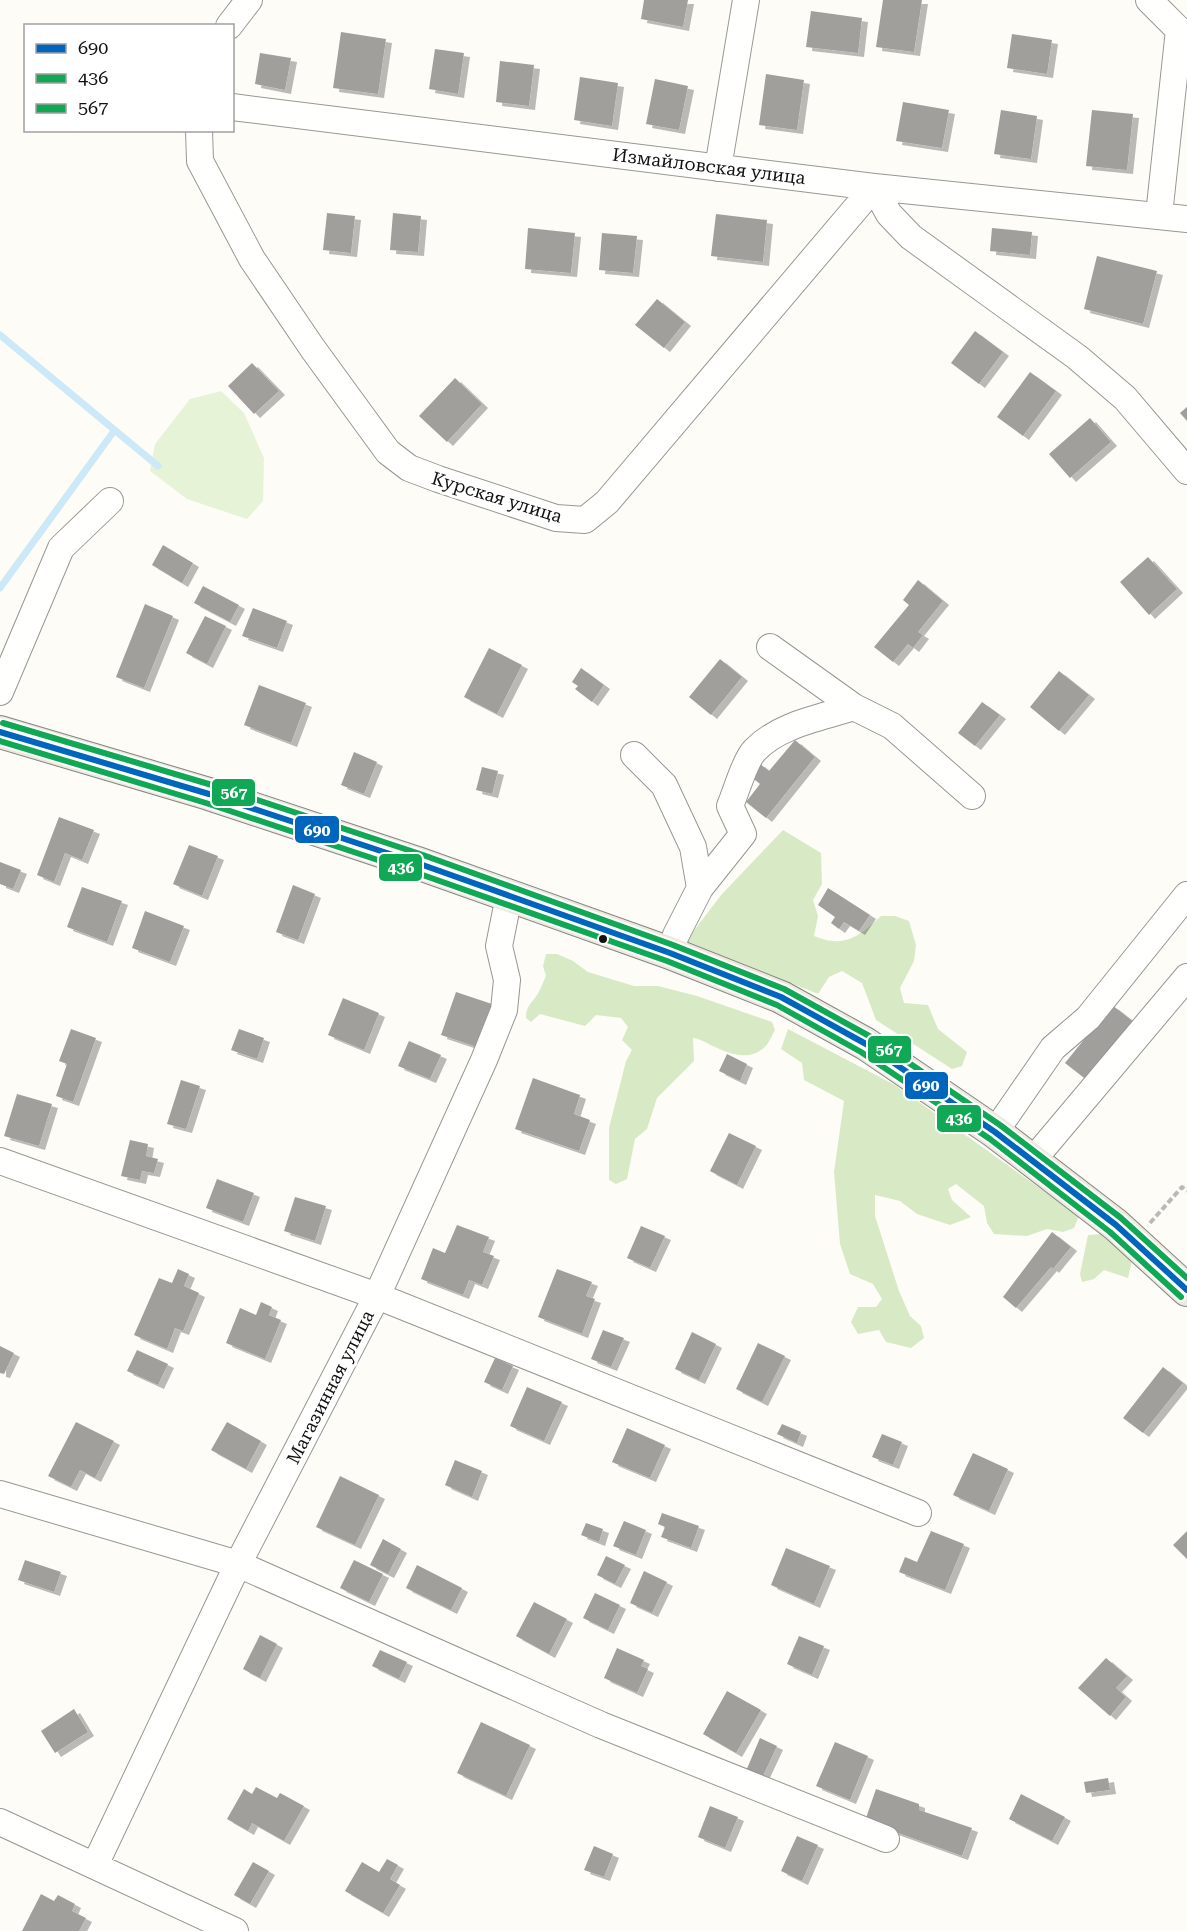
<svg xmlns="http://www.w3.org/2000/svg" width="1187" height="1931" viewBox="0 0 1187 1931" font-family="'Roboto Serif',serif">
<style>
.green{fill:#e7f3d7}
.forest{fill:#d8eac5}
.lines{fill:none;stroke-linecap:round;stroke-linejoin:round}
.stream{stroke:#cde8f7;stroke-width:7}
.building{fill:#a19f9c;filter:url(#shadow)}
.minor-casing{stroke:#979795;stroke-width:28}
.major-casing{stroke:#858482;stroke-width:34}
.path{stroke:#b9b9b8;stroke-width:4;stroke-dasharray:6 3;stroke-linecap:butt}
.minor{stroke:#fffffe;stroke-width:26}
.major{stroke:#ede9dc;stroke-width:32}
.bus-1-casing{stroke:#fff;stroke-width:10}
.bus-2-casing{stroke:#fff;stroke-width:10}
.bus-3-casing{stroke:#fff;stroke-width:10}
.bus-1{stroke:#0065bd;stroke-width:6}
.bus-2{stroke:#10a855;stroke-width:6}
.bus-3{stroke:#10a855;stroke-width:6}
.bus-dot{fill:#111;stroke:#fff;stroke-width:2}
.labels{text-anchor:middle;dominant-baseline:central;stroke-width:6;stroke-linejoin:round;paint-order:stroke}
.street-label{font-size:18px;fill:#111;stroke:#fff}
.line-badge{stroke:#fff;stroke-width:2}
.badge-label{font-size:16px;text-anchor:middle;font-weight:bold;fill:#fff}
</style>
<defs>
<filter id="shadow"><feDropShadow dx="6" dy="4" stdDeviation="0" flood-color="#0004"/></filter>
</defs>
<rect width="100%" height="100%" fill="#fdfcf7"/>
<path class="green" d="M 221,391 L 244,413 L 264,458 L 263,501 L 247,519 L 187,499 L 150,471 L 155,444 L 190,399 Z"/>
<path class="forest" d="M 783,830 L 821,853 L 822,884 L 813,900 L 818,916 L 814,936 C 820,938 827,941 834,941 C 853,943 868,928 881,916 L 895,916 L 909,921 L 916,945 L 914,961 L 900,988 L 904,1003 L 928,1005 L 938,1029 L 967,1052 L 962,1066 L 952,1069 L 876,1020 L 862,983 L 842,971 L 829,977 L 818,994 L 686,941 L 722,894 Z
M 546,954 L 557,954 L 573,961 L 588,972 L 634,986 L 658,986 L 697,996 L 772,1022 L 775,1030 C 771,1037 768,1046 761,1050 C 748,1060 729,1054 715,1047 C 707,1044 702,1039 693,1038 L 694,1061 L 657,1098 L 647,1129 L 635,1139 L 627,1179 L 616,1184 L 609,1180 L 609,1128 L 626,1061 L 632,1050 L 622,1040 L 628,1027 L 621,1018 L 596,1015 L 585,1026 L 540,1014 L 531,1022 L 526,1018 C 526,1006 531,1004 537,995 C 541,989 543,982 546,976 L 543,966 Z
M 788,1029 L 895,1085 L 1079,1216 L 1074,1228 L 1063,1232 L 1047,1229 L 1027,1236 L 994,1234 L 987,1223 L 984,1206 L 956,1184 L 948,1189 L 952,1200 L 971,1217 L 950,1225 L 917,1214 L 900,1201 L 875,1195 L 875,1216 L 899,1291 L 910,1316 L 921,1326 L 924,1338 L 911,1348 L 886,1342 L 879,1330 L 858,1334 L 851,1322 L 858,1307 L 876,1307 L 882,1299 L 873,1284 L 850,1274 L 840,1244 L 834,1172 L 844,1101 L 804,1080 L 802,1063 L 781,1049 Z
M 1102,1234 L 1132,1261 L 1128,1278 L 1104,1270 L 1094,1279 L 1082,1282 L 1080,1274 L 1088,1235 Z"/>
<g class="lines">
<path class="stream" d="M 0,335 L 158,466
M 0,588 L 114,431"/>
</g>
<path class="building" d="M 644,0 L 688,0 L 683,27 L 641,19 Z
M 883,0 L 922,0 L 914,52 L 876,47 Z
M 811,11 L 862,18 L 858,53 L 806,47 Z
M 341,32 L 386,39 L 378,94 L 333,88 Z
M 1012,34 L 1052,40 L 1047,74 L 1007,68 Z
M 435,49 L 464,53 L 458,94 L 429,89 Z
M 260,53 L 291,58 L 285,90 L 255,84 Z
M 500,61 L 534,65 L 529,106 L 496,102 Z
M 766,74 L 804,80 L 797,130 L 759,125 Z
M 580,77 L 618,83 L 612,126 L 574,120 Z
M 655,79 L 688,86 L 679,130 L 646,124 Z
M 903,102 L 949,110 L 942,148 L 896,141 Z
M 1001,110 L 1037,116 L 1031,159 L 994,154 Z
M 1092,110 L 1133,114 L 1127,170 L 1086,166 Z
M 327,213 L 355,216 L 351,253 L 323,250 Z
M 393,213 L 421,216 L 418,252 L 390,250 Z
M 716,214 L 767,220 L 763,262 L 711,256 Z
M 528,228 L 575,233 L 571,273 L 525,269 Z
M 992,228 L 1032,232 L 1030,255 L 990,251 Z
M 602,233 L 637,236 L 633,273 L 599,270 Z
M 1097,256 L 1157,271 L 1143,324 L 1084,309 Z
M 657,299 L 685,322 L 664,348 L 635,325 Z
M 975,331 L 1003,352 L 979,384 L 951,363 Z
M 252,363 L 279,391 L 254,414 L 228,386 Z
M 1030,372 L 1056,391 L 1023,436 L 997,417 Z
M 455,378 L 482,404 L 447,442 L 419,416 Z
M 1187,407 L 1187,421 L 1180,413 Z
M 1090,418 L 1111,442 L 1070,478 L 1049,454 Z
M 163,545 L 193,563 L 182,583 L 152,565 Z
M 1148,557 L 1177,589 L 1149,615 L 1120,582 Z
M 918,580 L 943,601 L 918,632 L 923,635 L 913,648 L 908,644 L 893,662 L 874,647 L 909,605 L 903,600 Z
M 203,586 L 239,605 L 230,622 L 194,603 Z
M 145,604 L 173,616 L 144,688 L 116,677 Z
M 253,608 L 287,621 L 277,648 L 242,636 Z
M 205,616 L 226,626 L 207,664 L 186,653 Z
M 489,648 L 522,665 L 497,714 L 464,697 Z
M 720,659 L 742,677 L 711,715 L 689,697 Z
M 581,668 L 604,685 L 592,702 L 575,689 L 578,686 L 572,682 Z
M 1059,671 L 1089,695 L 1059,731 L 1030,707 Z
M 259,685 L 306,703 L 291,743 L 244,725 Z
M 982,702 L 1000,715 L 975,746 L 958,733 Z
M 795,740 L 815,757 L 766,818 L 746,802 L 760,784 L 749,775 L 759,763 L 769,771 Z
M 354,752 L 377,762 L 364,794 L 341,785 Z
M 482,767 L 498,771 L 492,794 L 476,790 Z
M 59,817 L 94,830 L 82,860 L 65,853 L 54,882 L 37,875 Z
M 189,845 L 218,856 L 202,896 L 173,884 Z
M 0,862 L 21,870 L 13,889 L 0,884 Z
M 293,885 L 315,894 L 298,940 L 276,932 Z
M 82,887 L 122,901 L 107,942 L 67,927 Z
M 828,888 L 870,915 L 859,931 L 844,922 L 839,929 L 831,923 L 835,917 L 818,905 Z
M 145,911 L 184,926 L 170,962 L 132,948 Z
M 456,992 L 495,1005 L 480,1048 L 441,1035 Z
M 343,998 L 379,1013 L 364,1050 L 328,1035 Z
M 1112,1005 L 1135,1023 L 1088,1081 L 1065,1063 Z
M 71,1029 L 96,1038 L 73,1102 L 56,1096 L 67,1064 L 59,1061 Z
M 239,1029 L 264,1038 L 257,1059 L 231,1050 Z
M 409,1041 L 441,1055 L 430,1079 L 398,1066 Z
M 727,1054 L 747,1064 L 740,1081 L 719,1071 Z
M 533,1078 L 580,1095 L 574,1114 L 590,1120 L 579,1151 L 515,1129 Z
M 181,1080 L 200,1086 L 186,1129 L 167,1124 Z
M 17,1094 L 52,1104 L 39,1146 L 4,1136 Z
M 729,1133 L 756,1146 L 737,1185 L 710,1171 Z
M 130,1140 L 148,1144 L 146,1156 L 158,1159 L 154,1173 L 142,1171 L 140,1180 L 121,1176 Z
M 217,1179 L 254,1193 L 243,1222 L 206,1208 Z
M 295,1197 L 326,1206 L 315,1241 L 284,1231 Z
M 457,1225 L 489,1237 L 483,1252 L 494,1256 L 482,1285 L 469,1280 L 463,1295 L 421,1279 L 433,1248 L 445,1253 Z
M 641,1226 L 665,1236 L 650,1268 L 627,1258 Z
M 1052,1232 L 1071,1247 L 1053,1269 L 1051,1267 L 1016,1308 L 1003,1297 Z
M 178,1269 L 189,1274 L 184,1286 L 199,1293 L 183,1331 L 175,1328 L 167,1349 L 134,1335 L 159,1278 L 172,1283 Z
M 557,1269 L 592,1282 L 586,1296 L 595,1299 L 582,1334 L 538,1317 Z
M 261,1302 L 272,1307 L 269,1315 L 281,1320 L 265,1359 L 226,1343 L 240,1308 L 256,1315 Z
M 603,1330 L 624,1338 L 611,1367 L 591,1359 Z
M 692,1332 L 716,1344 L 699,1380 L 675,1369 Z
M 758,1343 L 785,1356 L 762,1402 L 736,1389 Z
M 0,1346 L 14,1353 L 4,1374 L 0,1373 Z
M 137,1350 L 168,1364 L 158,1385 L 127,1371 Z
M 495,1358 L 513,1366 L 502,1390 L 484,1382 Z
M 1163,1367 L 1183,1383 L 1143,1433 L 1123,1418 Z
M 527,1387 L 562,1402 L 544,1441 L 510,1426 Z
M 76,1422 L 114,1441 L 95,1478 L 80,1470 L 71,1487 L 48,1476 Z
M 227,1422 L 261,1441 L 246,1469 L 211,1450 Z
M 782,1424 L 801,1432 L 797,1443 L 777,1434 Z
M 627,1428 L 665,1445 L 650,1478 L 612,1462 Z
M 882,1434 L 902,1442 L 893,1465 L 872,1457 Z
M 973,1453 L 1008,1469 L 989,1511 L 953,1495 Z
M 455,1460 L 482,1471 L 472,1497 L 445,1485 Z
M 340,1476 L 379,1495 L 355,1545 L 316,1527 Z
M 662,1513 L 699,1526 L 691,1548 L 661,1537 L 665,1527 L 658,1524 Z
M 624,1521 L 646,1530 L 636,1555 L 613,1546 Z
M 586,1523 L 603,1529 L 599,1542 L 581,1535 Z
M 931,1531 L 964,1544 L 945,1590 L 899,1572 L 905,1557 L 917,1562 Z
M 1187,1531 L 1187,1559 L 1173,1545 Z
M 383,1539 L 401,1549 L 388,1574 L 370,1565 Z
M 786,1548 L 830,1566 L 814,1604 L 771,1585 Z
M 606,1556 L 625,1565 L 615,1584 L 597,1575 Z
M 25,1560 L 61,1572 L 54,1592 L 18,1580 Z
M 354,1560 L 383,1574 L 369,1602 L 340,1588 Z
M 417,1565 L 462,1588 L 451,1610 L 406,1588 Z
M 644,1571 L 667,1582 L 652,1613 L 630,1603 Z
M 595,1593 L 620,1605 L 608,1630 L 583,1618 Z
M 534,1602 L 567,1619 L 549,1654 L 516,1636 Z
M 260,1635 L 277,1644 L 260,1678 L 243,1669 Z
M 799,1636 L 824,1646 L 812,1675 L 787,1664 Z
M 617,1648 L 644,1660 L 641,1666 L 648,1669 L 637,1693 L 604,1678 Z
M 380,1650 L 407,1662 L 399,1679 L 372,1666 Z
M 1106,1658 L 1127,1676 L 1116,1688 L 1126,1697 L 1110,1716 L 1078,1688 Z
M 727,1691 L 761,1710 L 736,1753 L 703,1734 Z
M 74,1709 L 88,1732 L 55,1753 L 41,1731 Z
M 481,1722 L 530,1745 L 506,1796 L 457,1773 Z
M 760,1738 L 777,1746 L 762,1778 L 746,1771 Z
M 835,1742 L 868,1756 L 850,1800 L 816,1786 Z
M 1108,1778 L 1110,1790 L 1086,1793 L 1084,1782 Z
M 256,1787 L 277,1798 L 280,1793 L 304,1806 L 284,1841 L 252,1823 L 248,1831 L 227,1819 L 244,1789 L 252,1794 Z
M 876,1789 L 919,1804 L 919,1810 L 972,1828 L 962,1856 L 865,1821 Z
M 1021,1794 L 1065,1817 L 1052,1841 L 1009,1819 Z
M 710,1806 L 738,1817 L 725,1848 L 698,1837 Z
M 797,1836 L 818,1845 L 802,1881 L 781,1871 Z
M 594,1846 L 613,1854 L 604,1877 L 584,1870 Z
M 387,1859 L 398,1865 L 390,1879 L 400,1885 L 383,1913 L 345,1891 L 362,1862 L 379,1872 Z
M 253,1862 L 269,1871 L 250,1904 L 234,1895 Z
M 41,1894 L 54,1901 L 58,1895 L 75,1904 L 72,1911 L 86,1918 L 79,1931 L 22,1931 Z"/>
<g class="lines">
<g class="minor-casing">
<path id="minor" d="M 1149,0 L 1179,30 L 1159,215
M 229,26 L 249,0
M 232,107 L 874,187 L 1187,219
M 199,130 L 200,161 L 252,259 L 313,349 L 388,452 L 409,468 L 438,479 L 556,518 L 585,520 L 607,502 L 874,187 L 889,214 L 911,237 L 1077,357 L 1125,398 L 1187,471
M 718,168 L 746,0
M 770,647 L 854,707 L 892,726 L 972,796
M 0,692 L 61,548 L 110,501
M 634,755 L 664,785 L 693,847 L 700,888 L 676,935 L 670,953
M 700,888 L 743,834 L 730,806 C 736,792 745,760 755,750 C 780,724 821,718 854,707
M 995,1132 L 1053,1048 L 1088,1018 L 1187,895
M 1033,1160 L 1187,977
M 0,1161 L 377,1296 L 918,1513
M 0,1494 L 238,1564 L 601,1725 L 886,1839
M 0,1822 L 235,1931
M 95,1865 L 238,1564 L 377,1296 L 484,1060 L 504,1010 L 507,980 L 499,946 L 509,896"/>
</g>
<g class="major-casing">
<path id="major" d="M 0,732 L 209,794 L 420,864 L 670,953 L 781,997 L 866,1044 L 995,1132 L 1116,1225 L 1187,1290"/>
</g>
<path class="path" d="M 1150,1223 L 1182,1187 L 1187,1191"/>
<use href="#minor" class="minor"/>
<use href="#major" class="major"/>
<g class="bus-1-casing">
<path id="bus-1" d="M 0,732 L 209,794 L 420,864 L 670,953 L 781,997 L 866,1044 L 995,1132 L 1116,1225 L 1187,1290"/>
</g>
<g class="bus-2-casing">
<path id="bus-2" d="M 0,741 L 206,803 L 417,873 L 667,961 L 777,1005 L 861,1052 L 990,1139 L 1110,1232 L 1181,1297"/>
</g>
<g class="bus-3-casing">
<path id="bus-3" d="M 3,723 L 212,785 L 423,855 L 673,945 L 784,989 L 871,1037 L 1000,1125 L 1121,1218 L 1187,1278"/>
</g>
<use href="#bus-1" class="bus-1"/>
<use href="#bus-2" class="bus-2"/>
<use href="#bus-3" class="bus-3"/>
</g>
<circle class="bus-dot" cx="603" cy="939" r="5"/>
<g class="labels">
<g class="street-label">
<text transform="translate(709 166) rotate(7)">Измайловская улица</text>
<text transform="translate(497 497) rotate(17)">Курская улица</text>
<text transform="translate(330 1387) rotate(-63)">Магазинная улица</text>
</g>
</g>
<g class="line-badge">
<rect x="211" y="778" width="45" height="29" rx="6" fill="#10a855"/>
<rect x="294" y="815" width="46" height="29" rx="6" fill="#0065bd"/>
<rect x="378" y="853" width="45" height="29" rx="6" fill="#10a855"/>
<rect x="867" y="1035" width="45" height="29" rx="6" fill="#10a855"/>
<rect x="904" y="1071" width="45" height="29" rx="6" fill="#0065bd"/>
<rect x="936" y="1104" width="46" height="29" rx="6" fill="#10a855"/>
</g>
<g class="badge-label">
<text x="234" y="798">567</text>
<text x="317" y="836">690</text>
<text x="401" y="873">436</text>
<text x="889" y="1055">567</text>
<text x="926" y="1091">690</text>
<text x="959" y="1124">436</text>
</g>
<rect x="24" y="24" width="210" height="108" fill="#ffffff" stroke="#a0a0a0" stroke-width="1.5"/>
<rect x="36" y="44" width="30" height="9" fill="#0065bd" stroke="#a0a0a0" stroke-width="1.5"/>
<text x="78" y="54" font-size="18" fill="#111111">690</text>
<rect x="36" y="74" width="30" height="9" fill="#10a855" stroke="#a0a0a0" stroke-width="1.5"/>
<text x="78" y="84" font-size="18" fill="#111111">436</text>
<rect x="36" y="104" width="30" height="9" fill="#10a855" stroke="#a0a0a0" stroke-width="1.5"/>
<text x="78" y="114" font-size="18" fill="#111111">567</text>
</svg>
